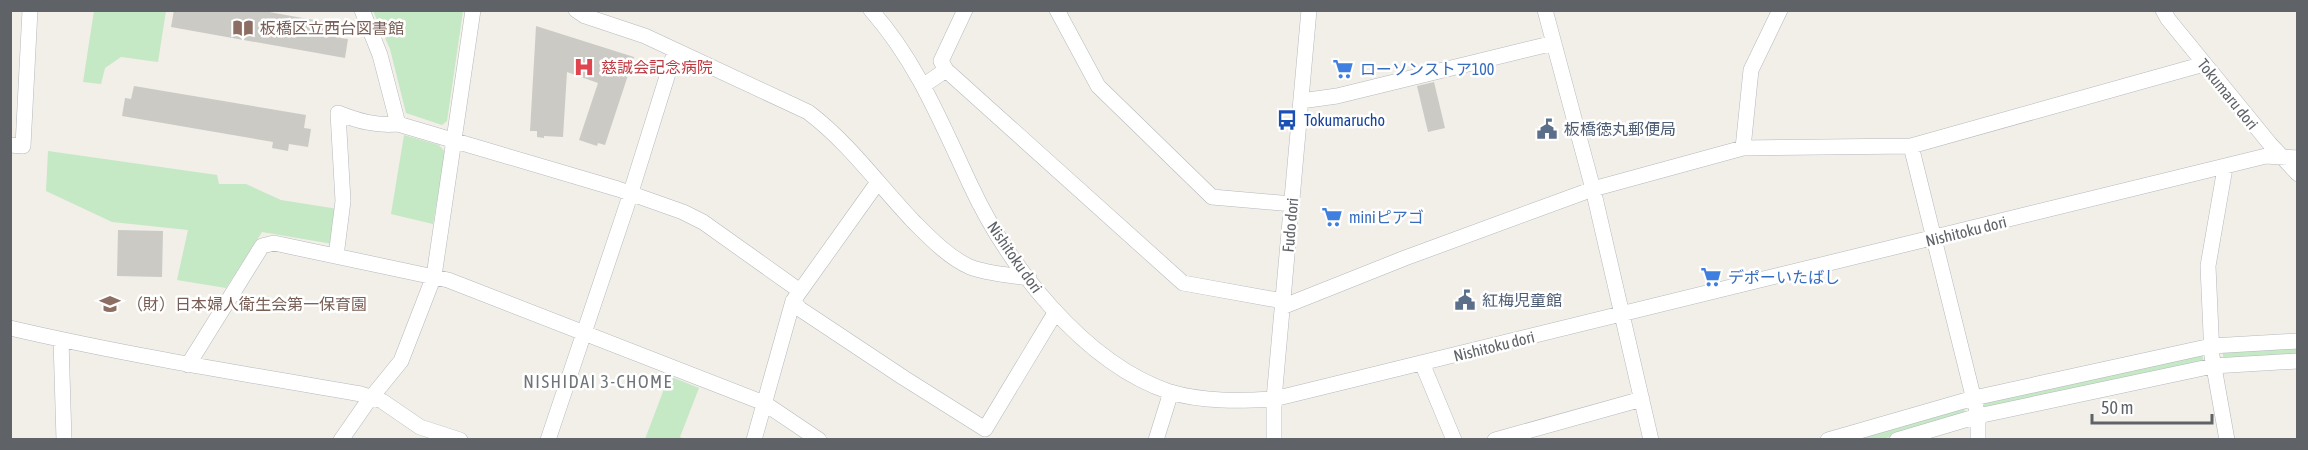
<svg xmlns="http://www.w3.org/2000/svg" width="2308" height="450" viewBox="0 0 2308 450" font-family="'Asap Condensed','Noto Sans JP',sans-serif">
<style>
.green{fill:#c5e8c5}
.building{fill:#cccac5}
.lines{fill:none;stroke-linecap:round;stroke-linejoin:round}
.minor-casing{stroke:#b5b8bc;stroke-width:16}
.minor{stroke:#fff;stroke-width:15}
.labels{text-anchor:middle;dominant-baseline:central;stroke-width:5;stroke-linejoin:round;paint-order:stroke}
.education-label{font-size:16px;fill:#785e54;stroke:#fff;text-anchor:start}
.health-label{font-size:16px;fill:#be3a42;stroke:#fff;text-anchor:start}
.shop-label{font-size:16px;fill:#366cbe;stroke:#fff;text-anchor:start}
.street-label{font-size:16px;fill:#5f6368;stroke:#fff}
.transit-label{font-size:16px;fill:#164399;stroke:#fff;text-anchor:start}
.service-label{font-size:16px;fill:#4e5e75;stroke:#fff;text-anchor:start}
.neighbourhood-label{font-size:18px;letter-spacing:1.5px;fill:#70757a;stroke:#fff}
</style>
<rect width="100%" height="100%" fill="#f1efe8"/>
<path class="green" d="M 94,11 L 166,11 L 158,62 L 121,57 L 105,68 L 101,84 L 83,82 Z
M 373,11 L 463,11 L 447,121 L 442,125 L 406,113 L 390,49 Z
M 404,135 L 439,145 L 445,152 L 433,224 L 391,214 Z
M 48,151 L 217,175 L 219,184 L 246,184 L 281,200 L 338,209 L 333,244 L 262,232 L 226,288 L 177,280 L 188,230 L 112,222 L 46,191 Z
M 2297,345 L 2297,357 L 2224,361 L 2222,349 Z
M 2202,353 L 2204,364 L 1985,411 L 1983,400 Z
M 669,376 L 699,388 L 680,437 L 684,439 L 645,439 Z
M 1964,404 L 1965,416 L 1883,439 L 1840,440 Z"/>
<path class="building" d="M 174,10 L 258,10 L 342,25 L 340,38 L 348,39 L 345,58 L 171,27 Z
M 536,26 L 634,57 L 605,145 L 598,143 L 597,146 L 579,140 L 598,83 L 567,72 L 563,137 L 544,136 L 544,138 L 537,137 L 537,131 L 530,131 Z
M 1434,82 L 1445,128 L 1428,132 L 1417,86 Z
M 134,86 L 306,115 L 304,128 L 311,129 L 308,147 L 289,144 L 288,151 L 272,148 L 273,142 L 122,116 L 125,98 L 131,99 Z
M 118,230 L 163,231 L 162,277 L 117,276 Z"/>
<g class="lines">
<g class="minor-casing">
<path id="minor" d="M 362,10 L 380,55 L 398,124
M 576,10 L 585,16 L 645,36 L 808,112 C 848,142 878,184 913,221 C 930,238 948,257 970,267 C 988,274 1011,275 1029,278
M 871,10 C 917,62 941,122 970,184 C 1007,264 1083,363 1170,392 C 1203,402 1241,401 1274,399 L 2266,156 L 2298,158
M 1057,10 L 1098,86 L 1212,197 L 1292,204
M 1545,10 L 1593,189 L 1651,440
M 2163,10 L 2168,19 L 2270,144 L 2298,174
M 946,70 L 941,61 L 965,10
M 924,85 L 946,70 L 1183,283 L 1283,301
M 1301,101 L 1337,96 L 1554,43
M 10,145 L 23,146 L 30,10
M 1911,146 L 1978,416 L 1978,440
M 1743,148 L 1751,70 L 1780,10
M 2225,168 L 2208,266 L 2212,356 L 2227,440
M 336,256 L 343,201 L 338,113 C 358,121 376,126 398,124 L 618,189 L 683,212 L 703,222 L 800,291
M 793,301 L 800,309 L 904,378 L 985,429 L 1055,313
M 1282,307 L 1405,258 L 1593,189 L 1743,148 L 1911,146 L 2204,64
M 10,328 C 126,355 244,374 361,394 L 382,401 L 420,427 L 460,440
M 61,340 L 64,440
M 1422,363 L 1454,440
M 188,365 L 262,246 L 274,243 L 448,280 L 764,403 L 819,440
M 341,440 L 366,404 L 401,361 L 434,276 L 473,10
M 548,440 L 626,208 L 675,51
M 754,440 L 793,301 L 878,182
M 1156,440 L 1171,392
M 1274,440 L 1274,399 L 1309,10
M 1495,440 L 1642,399
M 1828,440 L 1974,398 L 2211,346 L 2298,341
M 1897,440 L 1978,416 L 2213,366 L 2298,361"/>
</g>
<use href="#minor" class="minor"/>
</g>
<defs>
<g id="library-bare" transform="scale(1.62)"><path d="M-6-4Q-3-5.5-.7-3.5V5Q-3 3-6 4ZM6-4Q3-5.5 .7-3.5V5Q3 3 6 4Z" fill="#8d6e63" stroke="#fff" stroke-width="2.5" paint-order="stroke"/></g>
<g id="hospital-bare" transform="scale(1.62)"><path d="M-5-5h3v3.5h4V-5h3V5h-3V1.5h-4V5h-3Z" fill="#e0444e" stroke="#fff" stroke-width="2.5" paint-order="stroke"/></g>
<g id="supermarket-bare" transform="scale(1.62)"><path d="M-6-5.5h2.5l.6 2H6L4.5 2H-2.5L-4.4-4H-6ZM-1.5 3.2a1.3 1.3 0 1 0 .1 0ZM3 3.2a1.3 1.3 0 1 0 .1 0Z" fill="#3f7fe0" stroke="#fff" stroke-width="2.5" paint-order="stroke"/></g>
<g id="bus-bare" transform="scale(1.62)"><path d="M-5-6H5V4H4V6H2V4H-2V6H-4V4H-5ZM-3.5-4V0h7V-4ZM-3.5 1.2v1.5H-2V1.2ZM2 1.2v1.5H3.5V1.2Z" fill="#1a4fb4" stroke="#fff" stroke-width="2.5" paint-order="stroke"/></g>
<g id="civic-bare" transform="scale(1.62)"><path d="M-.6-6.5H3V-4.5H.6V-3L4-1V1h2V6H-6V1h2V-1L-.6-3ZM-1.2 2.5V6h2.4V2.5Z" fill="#5c6f8a" stroke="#fff" stroke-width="2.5" paint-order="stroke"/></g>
<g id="school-bare" transform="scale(1.62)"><path d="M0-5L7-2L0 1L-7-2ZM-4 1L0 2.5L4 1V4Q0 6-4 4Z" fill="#8d6e63" stroke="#fff" stroke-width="2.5" paint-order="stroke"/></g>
</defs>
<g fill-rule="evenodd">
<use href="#library-bare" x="243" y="28"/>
<use href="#hospital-bare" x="584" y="67"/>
<use href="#supermarket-bare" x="1343" y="69"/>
<use href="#bus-bare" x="1287" y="120"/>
<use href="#civic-bare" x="1547" y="129"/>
<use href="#supermarket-bare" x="1332" y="217"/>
<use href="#supermarket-bare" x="1711" y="277"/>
<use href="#civic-bare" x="1465" y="300"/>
<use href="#school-bare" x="110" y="304"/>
</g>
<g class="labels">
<g class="education-label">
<text x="260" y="28">板橋区立西台図書館</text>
<text x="127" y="304">（財）日本婦人衛生会第一保育園</text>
</g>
<g class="health-label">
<text x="601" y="67">慈誠会記念病院</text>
</g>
<g class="shop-label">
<text x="1360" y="69">ローソンストア100</text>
<text x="1349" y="217">miniピアゴ</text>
<text x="1728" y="277">デポーいたばし</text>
</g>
<g class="street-label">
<text transform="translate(2228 94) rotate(51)">Tokumaru dori</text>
<text transform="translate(1290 225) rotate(-85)">Fudo dori</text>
<text transform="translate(1966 231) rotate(-14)">Nishitoku dori</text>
<text transform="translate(1015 257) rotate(55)">Nishitoku dori</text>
<text transform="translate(1494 346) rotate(-14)">Nishitoku dori</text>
</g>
<g class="transit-label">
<text x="1304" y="120">Tokumarucho</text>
</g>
<g class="service-label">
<text x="1564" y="129">板橋徳丸郵便局</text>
<text x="1482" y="300">紅梅児童館</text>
</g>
<g class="neighbourhood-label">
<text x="598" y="381">NISHIDAI 3-CHOME</text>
</g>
</g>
<rect width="2308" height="450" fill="none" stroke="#5f6368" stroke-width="24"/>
<path d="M2092 414v9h120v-9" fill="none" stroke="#5f6368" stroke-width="3"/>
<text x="2101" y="414" font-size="18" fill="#5f6368" stroke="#ffffff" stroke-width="4.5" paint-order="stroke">50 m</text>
</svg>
